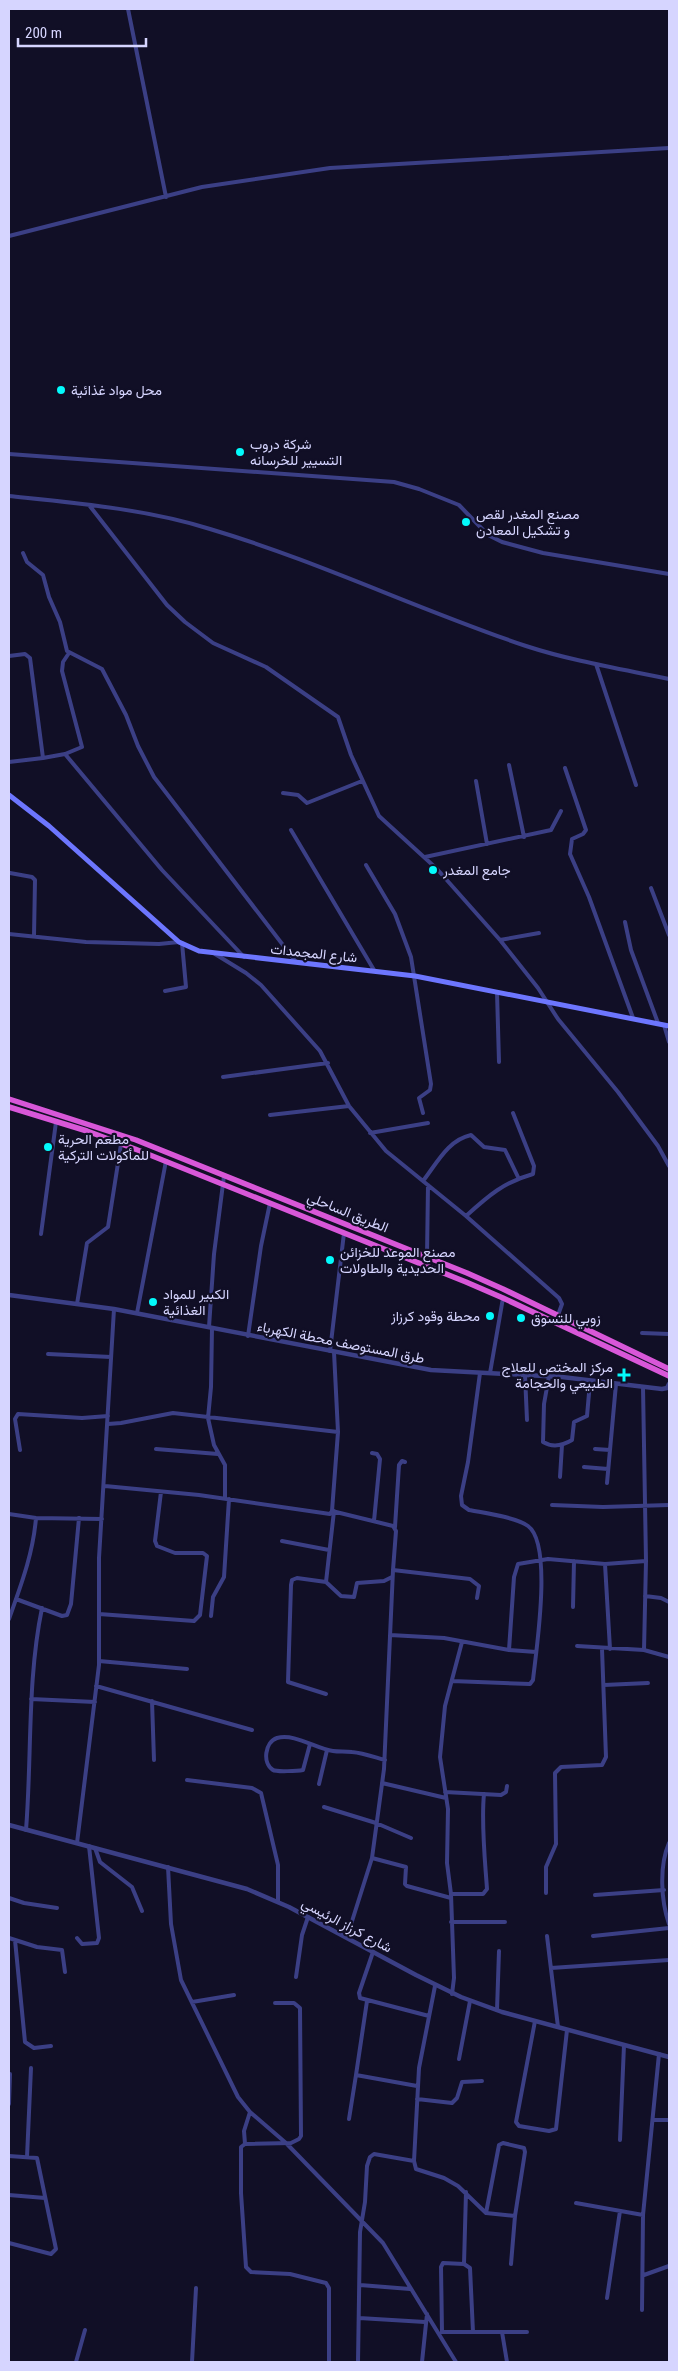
<svg xmlns="http://www.w3.org/2000/svg" width="678" height="2371" viewBox="0 0 678 2371" font-family="'Roboto Condensed',Vazirmatn,sans-serif">
<style>
.lines{fill:none;stroke-linecap:round;stroke-linejoin:round}
.minor{stroke:#3b3f85;stroke-width:4}
.tertiary{stroke:#3b3f85;stroke-width:4.5}
.secondary{stroke:#6d76fe;stroke-width:5}
.trunk{stroke:#d857d8;stroke-width:5.5}
.poi-dot{fill:#03fafc;stroke:#110f26;stroke-width:2}
.labels{text-anchor:middle;dominant-baseline:central;stroke-width:4.5;stroke-linejoin:round;paint-order:stroke}
.poi-label{font-size:14px;fill:#d6d5ff;stroke:#110f26;text-anchor:start}
.street-label{font-size:14px;fill:#d6d5ff;stroke:#110f26}
</style>
<rect width="100%" height="100%" fill="#110f26"/>
<g class="lines">
<path class="minor" d="M 128,9 L 166,197
M 9,236 L 202,187 L 330,168 L 669,148
M 9,454 L 394,482 L 419,489 L 459,505 L 488,535 L 502,542 L 543,553 L 669,574
M 9,496 C 76,503 146,509 210,529 C 318,561 419,610 526,646 C 572,661 621,669 669,679
M 89,505 L 167,605 L 185,622 L 213,643 L 266,667 L 338,717 L 351,755 L 379,816 L 437,869 L 500,940 L 538,988 L 558,1019 L 618,1092 L 658,1146 L 669,1166
M 23,553 L 27,562 L 43,575 L 49,597 L 60,622 L 67,651 L 102,669 L 126,715 L 138,746 L 154,777 L 296,962
M 9,656 L 25,654 L 30,658 L 43,758 L 9,762
M 596,664 L 636,785
M 65,754 L 162,870 L 244,957
M 43,758 L 65,754 L 82,747 L 62,671 L 63,662 L 69,653
M 509,765 L 524,837
M 565,768 L 586,830 L 583,834 L 572,839 L 570,854 L 589,897 L 633,1018
M 476,781 L 487,844
M 283,793 L 298,795 L 307,803 L 362,781
M 291,830 L 374,970
M 425,857 L 551,830 L 561,811
M 366,865 L 395,914 L 411,957 L 431,1084 L 430,1090 L 419,1098 L 423,1113
M 10,873 L 32,877 L 35,880 L 34,936
M 651,888 L 669,935
M 625,922 L 631,950 L 658,1023
M 9,934 L 86,942 L 159,944 L 179,942
M 500,940 L 539,933
M 215,954 L 246,973 L 261,985 L 320,1051 L 349,1106 L 386,1151 L 466,1216 L 559,1298 L 562,1304 L 558,1315
M 165,991 L 186,987 L 182,943
M 497,992 L 499,1062
M 664,1025 L 669,1042
M 223,1077 L 328,1063
M 270,1115 L 349,1106
M 370,1133 L 428,1123
M 423,1181 C 437,1163 448,1140 471,1135 L 484,1147 L 505,1150 L 518,1177
M 466,1216 C 488,1196 504,1182 533,1174 L 534,1166 L 513,1113
M 41,1234 L 56,1122
M 427,1257 L 428,1185
M 77,1304 L 87,1243 L 108,1227 L 121,1144
M 137,1313 L 166,1161
M 209,1327 L 214,1254 L 224,1176
M 212,1328 L 211,1387 L 208,1418 L 214,1445 L 225,1465 L 225,1498
M 642,1333 L 669,1334
M 248,1336 L 261,1246 L 270,1203
M 330,1351 L 344,1233
M 48,1354 L 111,1357
M 490,1373 L 503,1298
M 525,1375 L 527,1420
M 549,1376 L 544,1404 L 543,1442 C 553,1448 562,1446 572,1440 L 574,1422 L 587,1416 L 590,1382
M 643,1387 L 646,1561 L 644,1650 L 669,1657
M 108,1424 L 121,1423 L 173,1413 L 338,1432
M 156,1449 L 218,1454
M 595,1449 L 610,1450
M 20,1450 L 15,1419 L 18,1414 L 82,1418 L 108,1416
M 372,1453 L 377,1454 L 380,1459 L 374,1521
M 584,1467 L 608,1469
M 560,1477 L 562,1445
M 607,1483 L 616,1384
M 105,1486 L 199,1495 L 330,1514 L 332,1511 L 338,1432 L 334,1352
M 552,1505 L 603,1507 L 669,1505
M 332,1511 L 393,1526 L 396,1531 L 393,1570 L 384,1769 L 372,1858 L 347,1937
M 9,1514 L 36,1518 L 102,1519
M 395,1527 L 399,1465 L 402,1461 L 405,1462
M 282,1541 L 329,1550
M 605,1564 L 610,1649
M 393,1570 L 470,1579 L 479,1586 L 477,1598
M 326,1582 L 341,1596 L 354,1597 L 357,1583 L 384,1581 L 392,1577
M 645,1596 L 661,1598 L 669,1602
M 16,1599 L 62,1616 L 67,1615 L 71,1604 L 79,1518
M 573,1607 L 574,1561
M 99,1614 L 194,1621 L 200,1615 L 207,1556 L 203,1553 L 175,1553 L 157,1546 L 155,1541 L 161,1492
M 211,1616 L 213,1597 L 224,1577 L 229,1499
M 9,1619 C 21,1585 33,1554 36,1518
M 390,1635 L 444,1638 L 509,1650 L 536,1652
M 577,1646 L 644,1650
M 509,1650 L 514,1577 L 518,1564 L 548,1559 L 605,1564 L 646,1561
M 99,1661 L 187,1669
M 452,1681 L 530,1684 L 533,1680 C 536,1651 553,1544 528,1526 C 516,1517 484,1513 469,1510 L 462,1505 L 461,1496 L 468,1462 L 480,1373
M 604,1685 L 648,1683
M 96,1686 L 252,1730
M 326,1694 L 288,1682 L 291,1585 L 292,1580 L 297,1578 L 326,1582 L 334,1511
M 31,1699 L 95,1702
M 152,1701 L 154,1760
M 310,1744 L 303,1770 C 298,1771 276,1772 273,1770 C 262,1763 265,1742 277,1738 C 295,1733 316,1749 333,1751 C 339,1752 345,1751 352,1752 C 363,1753 374,1757 385,1760
M 187,1780 L 252,1788 L 261,1793 L 278,1865 L 278,1902
M 382,1783 L 446,1798
M 319,1784 L 327,1750
M 445,1792 L 501,1795 L 506,1792 L 507,1786
M 324,1807 L 376,1823 L 411,1838
M 26,1830 C 32,1755 27,1681 42,1608
M 77,1843 L 99,1665 L 99,1558 L 114,1309
M 669,1843 C 659,1866 661,1901 669,1924
M 95,1848 L 100,1862 L 132,1887 L 142,1911
M 372,1858 L 406,1867 L 405,1884 L 407,1886 L 451,1898
M 168,1867 L 171,1924 L 181,1980 L 238,2097 L 250,2112 L 286,2143 L 383,2243 L 456,2362
M 546,1893 L 546,1867 L 556,1844 L 555,1773 L 561,1767 L 602,1765 L 606,1757 L 602,1649
M 451,1894 L 483,1894 L 487,1889 C 485,1860 481,1823 484,1794
M 595,1895 L 664,1890
M 9,1898 L 24,1903 L 57,1908
M 451,1922 L 505,1922
M 547,1936 L 558,2027
M 593,1936 L 669,1928
M 9,1938 L 37,1947 L 62,1950 L 65,1972
M 77,1938 L 82,1944 L 97,1943 L 99,1938 L 89,1846
M 15,1940 L 25,2042 L 34,2048 L 51,2046
M 373,1952 L 359,1993 L 360,1998 L 429,2016
M 551,1968 L 669,1960
M 296,1977 L 302,1935 L 308,1917
M 452,1994 L 454,1978 L 451,1894 L 447,1863 L 448,1809 L 440,1757 L 445,1706 L 462,1642
M 192,2002 L 234,1995
M 275,2003 L 294,2003 L 300,2008 L 301,2136 L 299,2139 L 291,2143 L 245,2144 L 241,2147 L 241,2193 L 246,2267 L 251,2272 L 290,2274 L 326,2283 L 329,2288 L 329,2362
M 497,2010 L 499,1951
M 535,2021 L 516,2122 L 519,2126 L 549,2131 L 556,2129 L 567,2030
M 459,2059 L 470,2001
M 356,2075 L 367,2001
M 417,2099 L 452,2103 L 457,2098 L 462,2082 L 482,2081
M 9,2104 L 10,2074
M 349,2119 L 356,2075 L 417,2086
M 654,2120 L 669,2120
M 620,2140 L 624,2045
M 245,2144 L 244,2131 L 250,2112
M 9,2156 L 37,2158 L 56,2249 L 51,2254 L 9,2243
M 27,2157 L 31,2068
M 414,2161 L 419,2068 L 435,1986
M 9,2195 L 45,2198
M 576,2203 L 643,2215
M 486,2213 L 499,2145 L 503,2143 L 524,2148 L 525,2152 L 515,2216 L 511,2264
M 464,2264 L 466,2192
M 644,2275 L 669,2266
M 360,2285 L 410,2289
M 607,2298 L 620,2211
M 642,2310 L 643,2215 L 659,2054
M 359,2318 L 425,2322
M 442,2332 L 441,2267 L 443,2263 L 464,2264 L 470,2268 L 473,2332
M 442,2332 L 527,2332
M 502,2332 L 507,2362
M 76,2362 L 85,2330
M 192,2362 L 196,2288
M 358,2362 L 360,2232 L 365,2202 L 367,2166 L 370,2157 L 374,2154 L 414,2161 L 416,2169 L 444,2178 L 458,2186 L 486,2213 L 515,2216
M 422,2362 L 427,2314"/>
<path class="tertiary" d="M 9,1295 L 114,1309 L 431,1370 L 562,1377 L 662,1389 L 667,1388 L 669,1384
M 9,1825 L 247,1889 L 289,1907 L 416,1975 L 461,1997 L 502,2012 L 669,2057"/>
<path class="secondary" d="M 9,795 L 49,826 L 179,942 L 199,951 L 415,976 L 669,1026"/>
<path class="trunk" d="M 9,1099 L 136,1140 L 467,1273 L 503,1289 L 669,1369
M 9,1107 L 87,1131 L 135,1149 L 466,1282 L 503,1298 L 669,1376"/>
</g>
<g class="poi-dot">
<circle cx="61" cy="390" r="5"/>
<circle cx="240" cy="452" r="5"/>
<circle cx="466" cy="522" r="5"/>
<circle cx="433" cy="870" r="5"/>
<circle cx="48" cy="1147" r="5"/>
<circle cx="330" cy="1260" r="5"/>
<circle cx="153" cy="1302" r="5"/>
<circle cx="490" cy="1316" r="5"/>
<circle cx="521" cy="1318" r="5"/>
<path d="M621.5 1367.5h5v5h5v5h-5v5h-5v-5h-5v-5h5z"/>
</g>
<g class="labels">
<g class="poi-label">
<text x="71" y="390">محل مواد غذائية</text>
<text x="250" y="444">شركة دروب<tspan x="250" dy="16">التسيير للخرسانه</tspan></text>
<text x="476" y="514">مصنع المغدر لقص<tspan x="476" dy="16">و تشكيل المعادن</tspan></text>
<text x="443" y="870">جامع المغدر</text>
<text x="58" y="1139">مطعم الحرية<tspan x="58" dy="16">للمأكولات التركية</tspan></text>
<text x="340" y="1252">مصنع الموعد للخزائن<tspan x="340" dy="16">الحديدية والطاولات</tspan></text>
<text x="163" y="1294">الكبير للمواد<tspan x="163" dy="16">الغذائية</tspan></text>
<text x="480" y="1316" text-anchor="end">محطة وقود كرزاز</text>
<text x="531" y="1318">زوبي للتسوق</text>
<text x="613" y="1367" text-anchor="end">مركز المختص للعلاج<tspan x="613" dy="16">الطبيعي والحجامة</tspan></text>
</g>
<g class="street-label">
<text transform="translate(314 953) rotate(6)">شارع المجمدات</text>
<text transform="translate(348 1212) rotate(22)">الطريق الساحلي</text>
<text transform="translate(341 1342) rotate(11)">طرق المستوصف محطة الكهرباء</text>
<text transform="translate(347 1925) rotate(28)">شارع كرزاز الرئيسي</text>
</g>
</g>
<rect width="678" height="2371" fill="none" stroke="#d6d5ff" stroke-width="20"/>
<path d="M18 38v8h128v-8" fill="none" stroke="#d6d5ff" stroke-width="2.5"/>
<text x="25" y="38" font-size="15" fill="#d6d5ff" stroke="#110f26" stroke-width="4" paint-order="stroke">200 m</text>
</svg>
